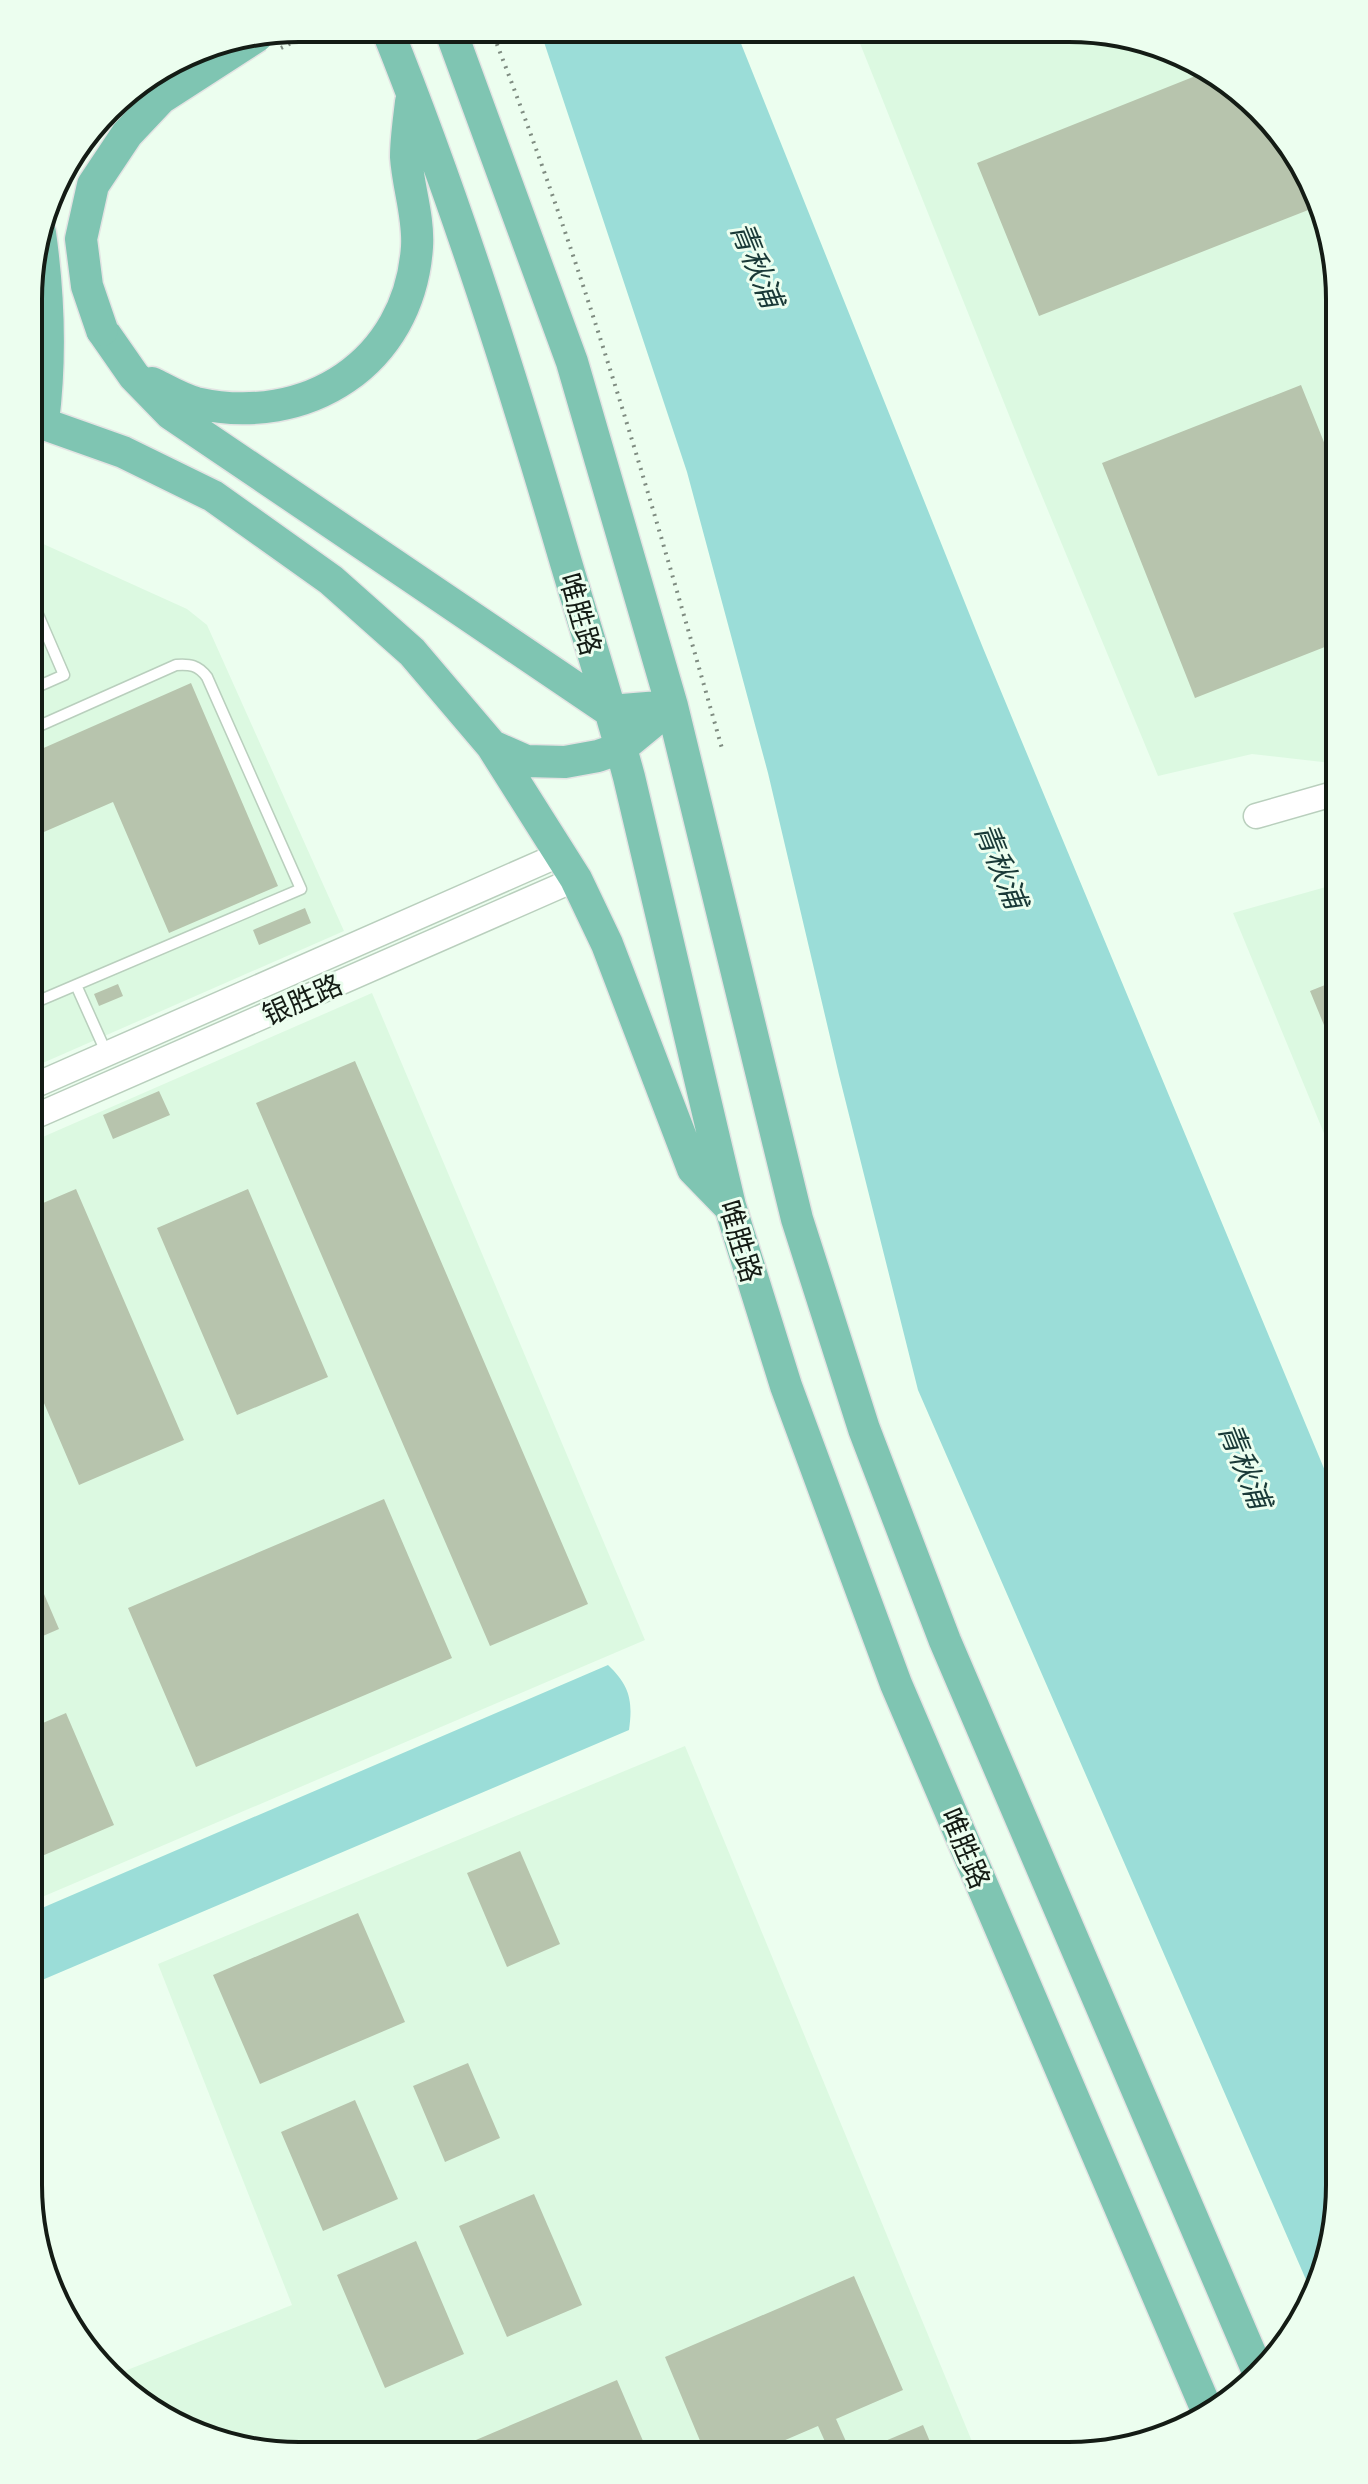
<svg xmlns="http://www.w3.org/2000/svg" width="1368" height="2484" viewBox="0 0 1368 2484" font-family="Mulish,'Noto Sans SC',sans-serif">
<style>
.built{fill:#dcf9e1}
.water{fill:#9bddd8}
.building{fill:#b7c4ad}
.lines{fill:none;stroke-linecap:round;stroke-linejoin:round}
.service-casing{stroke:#b9cfbd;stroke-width:13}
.tertiary-casing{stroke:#b9cfbd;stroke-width:27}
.primary-casing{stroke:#e3e4e3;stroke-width:35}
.path{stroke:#7f8c81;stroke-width:4;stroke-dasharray:2 6;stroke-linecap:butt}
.service{stroke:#fff;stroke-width:10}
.tertiary{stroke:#fff;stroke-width:24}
.primary{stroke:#7fc5b2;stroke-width:32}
.primary-bridge-casing{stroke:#e3e4e3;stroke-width:35;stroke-linecap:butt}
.primary-bridge{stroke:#7fc5b2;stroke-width:32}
.labels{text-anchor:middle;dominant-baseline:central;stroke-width:6;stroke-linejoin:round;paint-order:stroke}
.street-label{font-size:28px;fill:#141c15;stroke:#ecfeef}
.water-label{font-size:30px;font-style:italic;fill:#193937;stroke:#ecfeef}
.rim{fill:none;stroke:#141c15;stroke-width:4}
</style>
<rect width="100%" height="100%" fill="#ecfeef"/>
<path class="built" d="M 855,31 L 1122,33 L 1247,95 L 1325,211 L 1340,299 L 1340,764 L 1252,754 L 1158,776 L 1025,455 Z
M 30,538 L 187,609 L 207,625 L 344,931 L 29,1069 Z
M 1340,883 L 1340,1172 L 1233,913 Z
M 372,993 L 645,1640 L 28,1903 L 29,1143 Z
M 685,1746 L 978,2456 L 263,2454 L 195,2435 L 121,2389 L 112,2376 L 292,2305 L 158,1964 Z"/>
<path class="water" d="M 540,30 L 736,31 L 983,648 L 1340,1507 L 1339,2203 L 1320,2288 L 1314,2298 L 918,1390 L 839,1075 L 768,773 L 687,472 Z
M 608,1665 C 630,1686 633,1701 629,1730 L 28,1986 L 28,1914 Z"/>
<path class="building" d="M 1203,73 L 1247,95 L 1321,205 L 1039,316 L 977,163 Z
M 1301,385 L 1340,482 L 1340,641 L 1195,698 L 1102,463 Z
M 191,683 L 278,886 L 169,933 L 113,802 L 30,838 L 30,754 Z
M 305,908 L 311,923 L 259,945 L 253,930 Z
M 1340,979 L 1340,1064 L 1310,991 Z
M 118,984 L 123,996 L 99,1006 L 94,994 Z
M 29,1030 L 37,1048 L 29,1051 Z
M 355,1061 L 588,1604 L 490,1646 L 256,1103 Z
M 159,1091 L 170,1115 L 113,1139 L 103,1115 Z
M 76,1189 L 184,1440 L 79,1485 L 29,1368 L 29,1209 Z
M 248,1189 L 328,1377 L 237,1415 L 157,1228 Z
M 384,1499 L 452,1658 L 196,1767 L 128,1608 Z
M 29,1559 L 59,1629 L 29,1642 Z
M 66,1713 L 114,1825 L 28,1862 L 29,1729 Z
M 520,1851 L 560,1944 L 507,1967 L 467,1873 Z
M 358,1913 L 405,2022 L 260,2084 L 213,1975 Z
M 468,2063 L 500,2138 L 445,2162 L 413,2086 Z
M 355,2100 L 398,2199 L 323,2231 L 281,2132 Z
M 534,2194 L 582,2305 L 507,2337 L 459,2226 Z
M 416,2241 L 464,2354 L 385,2388 L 337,2275 Z
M 854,2276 L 903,2390 L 836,2419 L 852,2455 L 831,2455 L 818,2426 L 750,2455 L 706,2455 L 665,2357 Z
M 617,2380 L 649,2455 L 443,2454 Z
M 923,2425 L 936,2456 L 852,2455 Z"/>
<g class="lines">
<g class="service-casing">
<path id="service" d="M 30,690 L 64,675 L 30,596
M 76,985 L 106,1052
M 29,1005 L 301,889 L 207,677 C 198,665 190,664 176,665 L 30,730"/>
</g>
<g class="tertiary-casing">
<path id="tertiary" d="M 1256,816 L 1340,792
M 29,1088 L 561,854
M 29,1119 L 576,879"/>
</g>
<g class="primary-casing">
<path id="primary" d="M 387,29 C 456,201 512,378 564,556 C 586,630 609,703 629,777 L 730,1206 L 786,1386 L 896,1684 L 1209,2415
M 450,29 L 572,362 L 672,706 L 797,1219 L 864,1429 L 945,1641 L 1259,2374
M 40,233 C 49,297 51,358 43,422
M 102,330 L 134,376 L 171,414 L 610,711 L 672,706
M 152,383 C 166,390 181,399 196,403 C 307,428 409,363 417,247 C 419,217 408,187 406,157 C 406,139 409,120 411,102
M 30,419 L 123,452 L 213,496 L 331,580 L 412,652 L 492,746 L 576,879 L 607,944 L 693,1169 L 729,1206
M 492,746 L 526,761 L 565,762 L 598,756 L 621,748 L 672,706"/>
</g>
<path class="path" d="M 491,29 C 584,266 654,509 723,752
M 281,48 L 323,28
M 50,198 L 64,197"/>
<use href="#service" class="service"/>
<use href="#tertiary" class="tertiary"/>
<use href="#primary" class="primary"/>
<g class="primary-bridge-casing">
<path id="primary-bridge" d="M 102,330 L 87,286 L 81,239 L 93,185 L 127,134 L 161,98 L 257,36"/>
</g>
<use href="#primary-bridge" class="primary-bridge"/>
</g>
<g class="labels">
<g class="street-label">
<text transform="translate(581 614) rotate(74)">唯胜路</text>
<text transform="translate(302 999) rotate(-24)">银胜路</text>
<text transform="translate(741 1241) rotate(73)">唯胜路</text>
<text transform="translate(966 1848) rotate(67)">唯胜路</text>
</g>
<g class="water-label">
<text transform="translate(757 264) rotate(68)">青秋浦</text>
<text transform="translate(1001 865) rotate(68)">青秋浦</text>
<text transform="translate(1245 1465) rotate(68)">青秋浦</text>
</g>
</g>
<path d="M0 0H1368V2484H0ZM299 42H1069A257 257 0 0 1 1326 299V2185A257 257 0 0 1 1069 2442H299A257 257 0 0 1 42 2185V299A257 257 0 0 1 299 42Z" fill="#ecfeef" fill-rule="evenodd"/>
<path class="rim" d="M299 42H1069A257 257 0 0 1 1326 299V2185A257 257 0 0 1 1069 2442H299A257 257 0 0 1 42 2185V299A257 257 0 0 1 299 42Z"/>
</svg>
